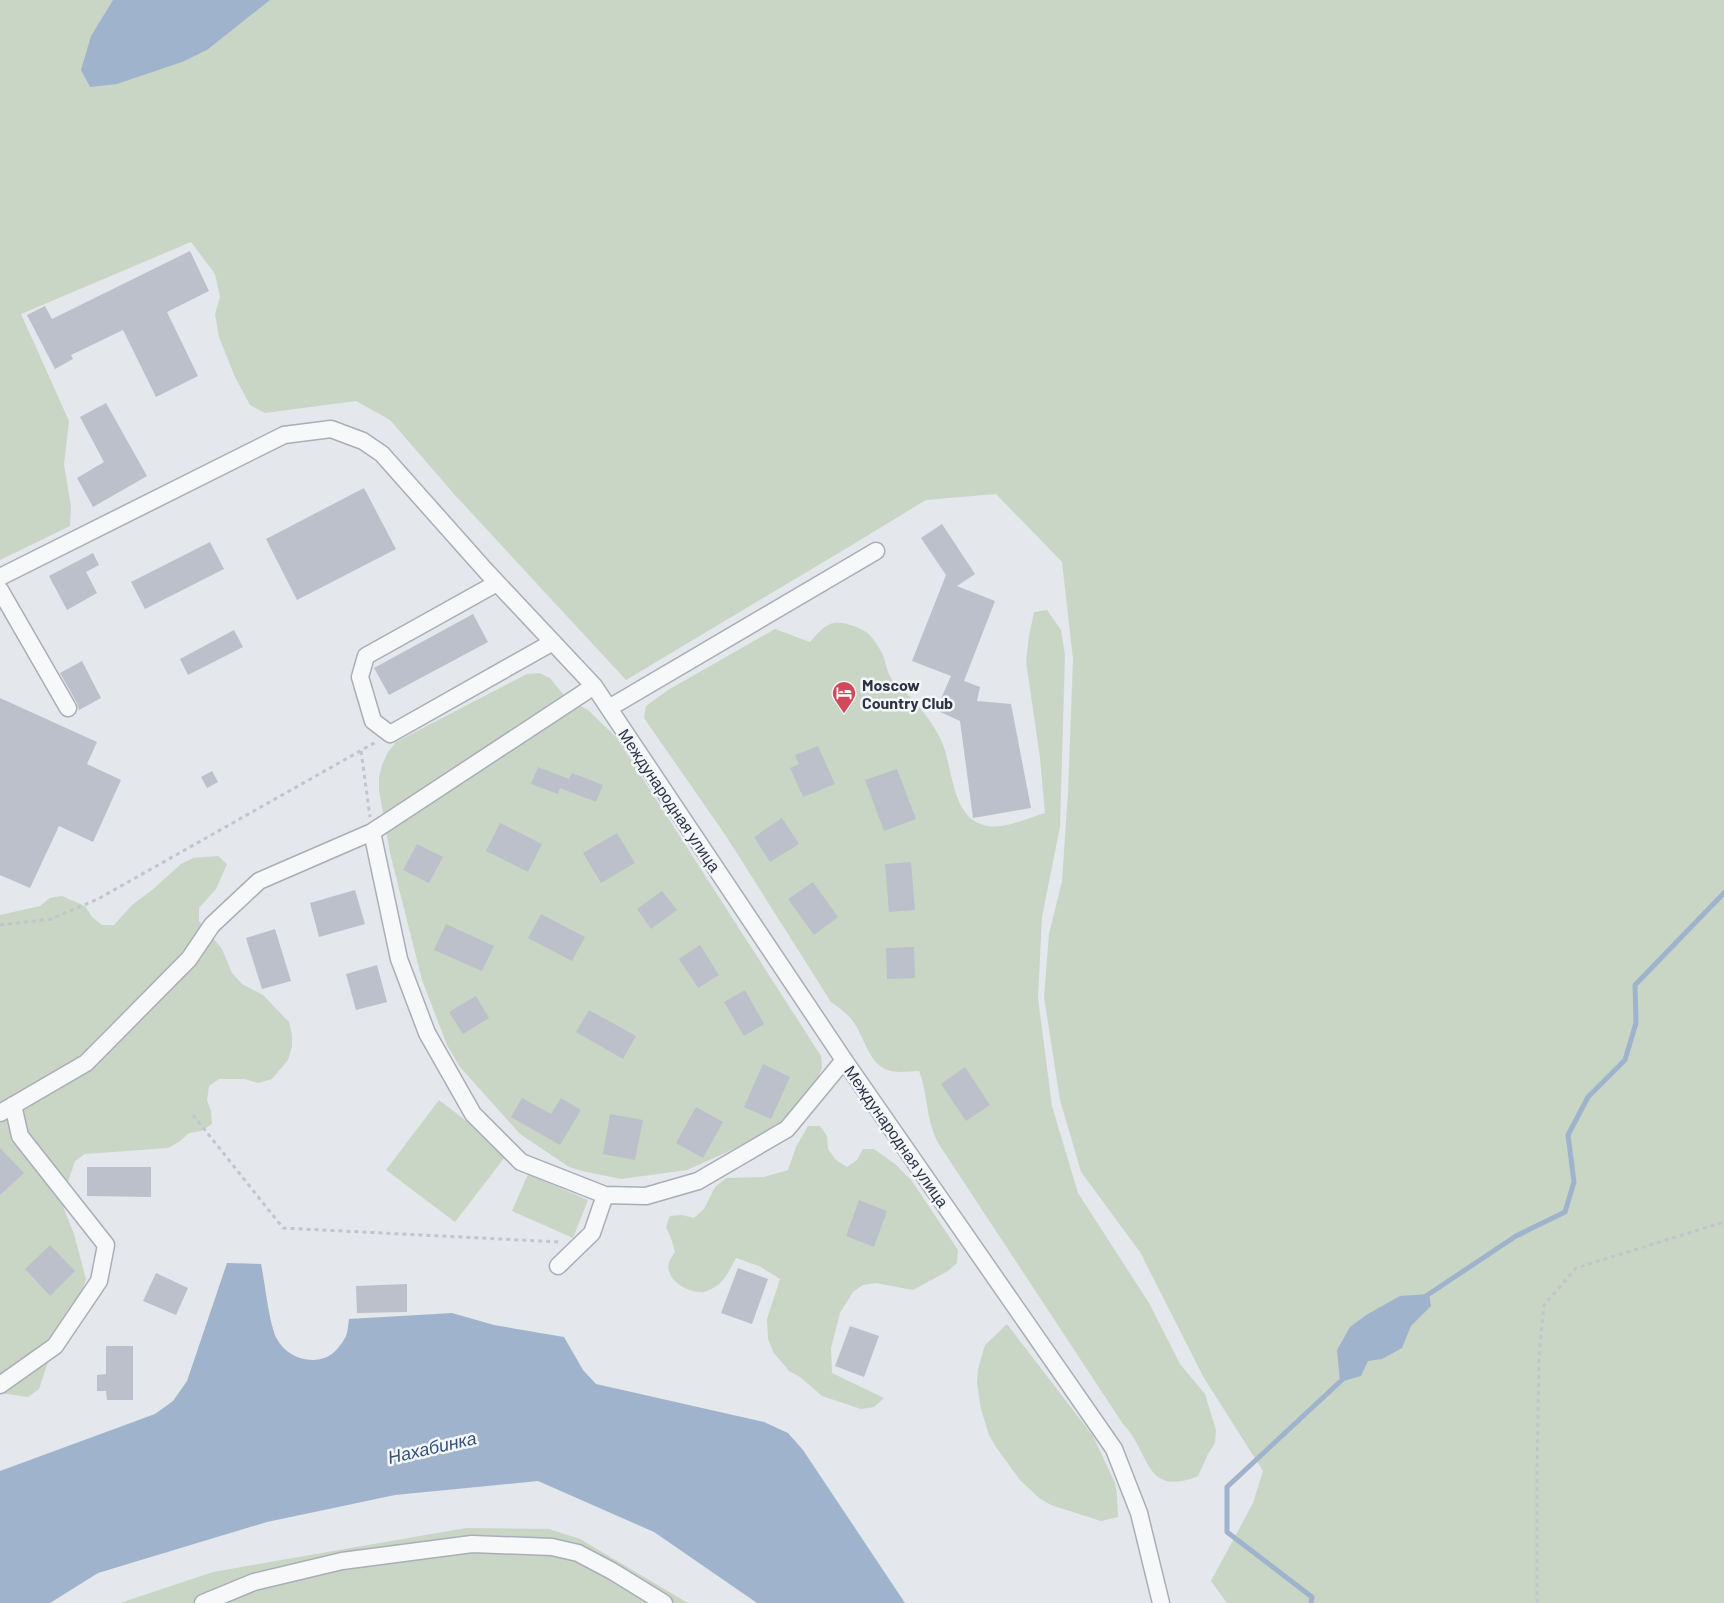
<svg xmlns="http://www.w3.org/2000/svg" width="1724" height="1603" viewBox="0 0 1724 1603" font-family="Barlow,sans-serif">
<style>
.green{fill:#c9d6c5}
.water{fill:#9fb4cc}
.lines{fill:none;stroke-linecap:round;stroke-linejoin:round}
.stream{stroke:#9fb4cc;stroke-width:5}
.building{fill:#bbc0ca}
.minor-casing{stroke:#a9aeb7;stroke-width:19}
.path{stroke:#c2c5cb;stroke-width:3;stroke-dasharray:4 4;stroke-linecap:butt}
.minor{stroke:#f7f8fa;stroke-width:16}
.labels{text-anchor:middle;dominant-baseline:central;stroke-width:5;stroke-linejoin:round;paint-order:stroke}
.poi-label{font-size:16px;font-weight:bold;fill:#2b3445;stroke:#f4f6f9;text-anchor:start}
.street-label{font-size:16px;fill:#2b3445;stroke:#f4f6f9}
.water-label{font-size:18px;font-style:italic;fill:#34527a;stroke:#f4f6f9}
</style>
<rect width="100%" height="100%" fill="#e4e7ec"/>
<path class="green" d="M 0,0 L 1724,0 L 1724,1603 L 1227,1603 L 1211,1581 L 1253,1503 L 1263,1471 L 1204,1378 L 1140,1252 L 1081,1172 L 1060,1100 L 1044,997 L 1049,934 L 1062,881 L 1068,793 L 1073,659 L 1062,562 L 996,494 L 926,500 L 852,545 L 626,680 L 454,494 L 390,420 L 356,401 L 265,413 L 250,405 L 235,377 L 219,337 L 215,314 L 220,297 L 215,274 L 191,242 L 21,314 L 69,421 L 64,464 L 71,507 L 70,526 L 0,560 Z
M 1047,610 L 1061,630 L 1065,655 L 1060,827 L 1042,917 L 1038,998 L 1052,1106 L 1078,1193 L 1149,1303 L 1180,1364 L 1205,1394 L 1216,1430 L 1215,1443 L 1208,1454 L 1198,1476 C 1144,1498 1151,1453 1123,1424 L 940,1146 C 925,1121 929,1097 919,1071 C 910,1071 899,1073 891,1071 C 868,1066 865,1036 852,1020 C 846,1012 839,1008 831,1002 L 726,836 L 644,718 L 646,706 L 668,690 L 775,629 C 787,633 798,638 810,642 C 816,635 822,628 830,624 C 840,620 857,626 866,632 C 872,636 878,646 882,653 C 886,661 886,670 891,678 C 895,685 904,691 910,697 C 921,708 934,725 941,740 C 952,763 951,808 976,822 C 998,834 1023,819 1045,813 L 1040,758 L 1026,661 L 1029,636 L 1034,612 Z
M 539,673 L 550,678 L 567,699 L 588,710 L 616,737 L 821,1056 L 822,1068 L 817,1081 L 810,1091 L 774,1129 L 725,1153 L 687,1170 L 621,1179 L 582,1171 L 569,1167 L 520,1134 L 460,1067 L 447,1045 L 422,980 L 390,853 L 379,790 L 379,777 L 382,765 L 388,752 L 396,742 L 527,674 Z
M 218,856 L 227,864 L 216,889 L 199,908 L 199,921 L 222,949 L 232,973 L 242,984 L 263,995 L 289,1022 L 292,1035 L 292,1047 L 288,1060 L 272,1079 L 258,1083 L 245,1079 L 219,1079 L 209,1086 L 207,1100 L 211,1111 L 212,1124 L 201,1131 L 189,1133 L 179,1142 L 168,1148 L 85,1154 L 75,1161 L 63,1197 L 64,1209 L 74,1234 L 86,1279 L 79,1301 L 47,1365 L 39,1389 L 28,1397 L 0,1393 L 0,915 L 40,906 L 50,898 L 62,896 L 85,906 L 92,917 L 102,925 L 114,925 L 132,905 L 152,890 L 181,864 L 193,858 Z
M 439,1100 L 508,1153 L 455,1222 L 386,1170 Z
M 808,1126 L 820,1126 L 827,1136 L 828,1149 L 836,1160 L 847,1167 L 857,1160 L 863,1149 L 874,1149 L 895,1164 L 912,1181 L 958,1250 L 957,1263 L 948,1271 L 913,1290 L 876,1283 L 863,1285 L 853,1292 L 840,1313 L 831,1348 L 832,1373 L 884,1398 L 874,1407 L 861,1409 L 822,1396 L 800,1377 L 789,1371 L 773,1352 L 768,1339 L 767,1319 L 780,1279 L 759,1266 L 736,1258 C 730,1269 725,1281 715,1287 C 712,1289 707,1291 704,1292 C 689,1294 664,1280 669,1262 C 670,1259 673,1255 675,1252 L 671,1238 L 666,1227 L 670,1216 L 682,1215 L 694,1218 L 704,1209 L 715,1187 L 726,1178 L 764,1177 L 788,1170 L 796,1147 Z
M 528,1174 L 588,1200 L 573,1238 L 512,1211 Z
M 1007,1324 L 1093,1436 L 1115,1483 L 1117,1495 L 1118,1517 L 1101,1521 L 1051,1505 L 1039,1498 L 1020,1480 L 996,1447 L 989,1435 L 981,1409 L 977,1383 L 978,1369 L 985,1345 Z
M 466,1528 L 549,1529 L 580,1539 L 688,1603 L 120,1603 L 213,1572 Z"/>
<path class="water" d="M 113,0 L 270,0 L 207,50 L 182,62 L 117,84 L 90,87 L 81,70 L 91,36 Z
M 227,1263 L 261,1264 C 265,1283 269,1324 277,1339 C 286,1356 308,1365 327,1357 C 334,1354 341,1345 345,1338 C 348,1333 348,1325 349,1319 L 452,1313 L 494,1325 L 564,1337 L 583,1370 L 596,1384 L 764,1422 L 788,1433 L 803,1450 L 905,1603 L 757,1603 L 654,1532 L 538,1481 L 395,1495 L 267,1522 L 98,1573 L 50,1603 L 0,1603 L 0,1471 L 155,1414 L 173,1401 L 187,1381 Z
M 1429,1294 L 1431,1306 L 1411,1326 L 1402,1348 L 1382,1359 L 1368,1361 L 1361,1376 L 1340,1382 L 1337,1350 L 1350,1327 L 1366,1315 L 1400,1296 Z"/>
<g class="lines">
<path class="stream" d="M 1423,1298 L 1516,1236 L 1565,1212 L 1574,1182 L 1568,1135 L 1588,1097 L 1625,1060 L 1636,1023 L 1635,985 L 1724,893
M 1311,1603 L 1312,1597 L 1227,1532 L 1227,1487 L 1344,1378"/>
</g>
<path class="building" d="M 190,251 L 209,291 L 167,312 L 198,376 L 156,397 L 123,330 L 71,355 L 73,359 L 55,369 L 27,315 L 45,306 L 52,319 Z
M 106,403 L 147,476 L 93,507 L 77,478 L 104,462 L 80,417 Z
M 364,488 L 396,549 L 297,600 L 266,539 Z
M 942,524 L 975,574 L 957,586 L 995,601 L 964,681 L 980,687 L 977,701 L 1011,704 L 1031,808 L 973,818 L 960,721 L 936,710 L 951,676 L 912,661 L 946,575 L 921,538 Z
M 210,542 L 224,569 L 145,609 L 131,582 Z
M 93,553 L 99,565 L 86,572 L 97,593 L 67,610 L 49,576 Z
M 473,614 L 488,642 L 389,695 L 374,668 Z
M 234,630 L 243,647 L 188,675 L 180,659 Z
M 82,661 L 101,698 L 79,710 L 77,703 L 60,673 Z
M 0,698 L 97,742 L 87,764 L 121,780 L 93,842 L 59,826 L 30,888 L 0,875 Z
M 818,746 L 835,784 L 803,797 L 790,768 L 799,764 L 795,755 Z
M 538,767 L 569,779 L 572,773 L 603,785 L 596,802 L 560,788 L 558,794 L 531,784 Z
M 897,769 L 916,819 L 884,831 L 865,780 Z
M 212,771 L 218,782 L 207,788 L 201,777 Z
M 782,818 L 799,844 L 770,862 L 754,837 Z
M 500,823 L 542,844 L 528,872 L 486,851 Z
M 617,833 L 635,863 L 601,883 L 583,853 Z
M 417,844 L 443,857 L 429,883 L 403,870 Z
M 911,862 L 915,910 L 889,912 L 885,864 Z
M 813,882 L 838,917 L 814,935 L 788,899 Z
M 355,890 L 365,924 L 319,937 L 310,903 Z
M 662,891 L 677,910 L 651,929 L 637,909 Z
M 541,914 L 585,937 L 572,961 L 528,938 Z
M 446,924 L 494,946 L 482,971 L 434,950 Z
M 275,929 L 291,981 L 262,989 L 246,938 Z
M 700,945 L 719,975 L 698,988 L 679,959 Z
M 914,947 L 915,978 L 887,979 L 886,948 Z
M 377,965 L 387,1002 L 356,1010 L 346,974 Z
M 745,990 L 764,1024 L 744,1036 L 724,1002 Z
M 476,996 L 489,1018 L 463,1034 L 449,1012 Z
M 589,1010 L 636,1036 L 623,1059 L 576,1032 Z
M 763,1064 L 790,1077 L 771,1119 L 744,1107 Z
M 965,1067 L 990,1105 L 966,1121 L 941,1084 Z
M 522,1098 L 551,1114 L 561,1098 L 581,1110 L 560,1145 L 511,1117 Z
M 696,1107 L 723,1122 L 703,1158 L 676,1143 Z
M 610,1114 L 643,1120 L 635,1160 L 603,1154 Z
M 0,1148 L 24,1173 L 0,1195 Z
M 87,1167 L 151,1167 L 151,1197 L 87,1196 Z
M 859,1200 L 887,1211 L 874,1247 L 846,1236 Z
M 50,1245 L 75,1271 L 50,1296 L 25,1269 Z
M 738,1268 L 768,1279 L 752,1324 L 721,1313 Z
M 156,1273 L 188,1288 L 176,1315 L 143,1301 Z
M 407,1284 L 407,1312 L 357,1313 L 356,1286 Z
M 850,1326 L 879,1336 L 864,1377 L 835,1366 Z
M 106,1346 L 133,1346 L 133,1400 L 107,1400 L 106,1391 L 97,1391 L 97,1375 L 106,1374 Z"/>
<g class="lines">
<g class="minor-casing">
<path id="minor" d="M 0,577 L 284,435 L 331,429 L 363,441 L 382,454 L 486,571 L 594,686 L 844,1060 L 1114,1449 L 1139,1513 L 1161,1603
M 497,583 L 366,656 L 360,677 L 373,721 L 390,734 L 553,642
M 0,590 L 68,708
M 609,708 L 876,551
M 372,832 L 399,959 L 427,1033 L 473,1114 L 521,1162 L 605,1195 L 646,1196 L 698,1181 L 787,1129 L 844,1060
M 0,1113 L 86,1063 L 189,959 L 212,925 L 259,881 L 372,832 L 594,686
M 558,1266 L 592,1233 L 605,1195
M 0,1385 L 55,1346 L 99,1281 L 106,1245 L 20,1136 L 13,1105
M 203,1603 L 254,1582 L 342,1561 L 472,1544 L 552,1547 L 578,1553 L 612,1571 L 664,1603"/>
</g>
<path class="path" d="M 361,751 L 370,817
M 0,925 L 51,919 L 98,899 L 376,742
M 193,1115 L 283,1228 L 560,1242
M 1537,1603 L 1537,1476 L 1539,1356 L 1544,1305 L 1576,1268 L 1724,1222"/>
<use href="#minor" class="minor"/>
</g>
<defs>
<g id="hotel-pin" transform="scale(1.25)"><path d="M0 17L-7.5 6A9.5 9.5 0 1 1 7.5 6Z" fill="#d1495b" stroke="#f4f6f9"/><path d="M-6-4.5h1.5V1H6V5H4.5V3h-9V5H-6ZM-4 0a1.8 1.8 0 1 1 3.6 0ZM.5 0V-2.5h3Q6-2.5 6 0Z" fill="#fff"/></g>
</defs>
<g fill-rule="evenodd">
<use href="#hotel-pin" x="844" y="693"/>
</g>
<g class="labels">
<g class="poi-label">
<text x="862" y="684">Moscow<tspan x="862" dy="18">Country Club</tspan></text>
</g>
<g class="street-label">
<text transform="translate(670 800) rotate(56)">Международная улица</text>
<text transform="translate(897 1136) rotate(55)">Международная улица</text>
</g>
<g class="water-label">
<text transform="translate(432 1447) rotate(-13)">Нахабинка</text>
</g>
</g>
</svg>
